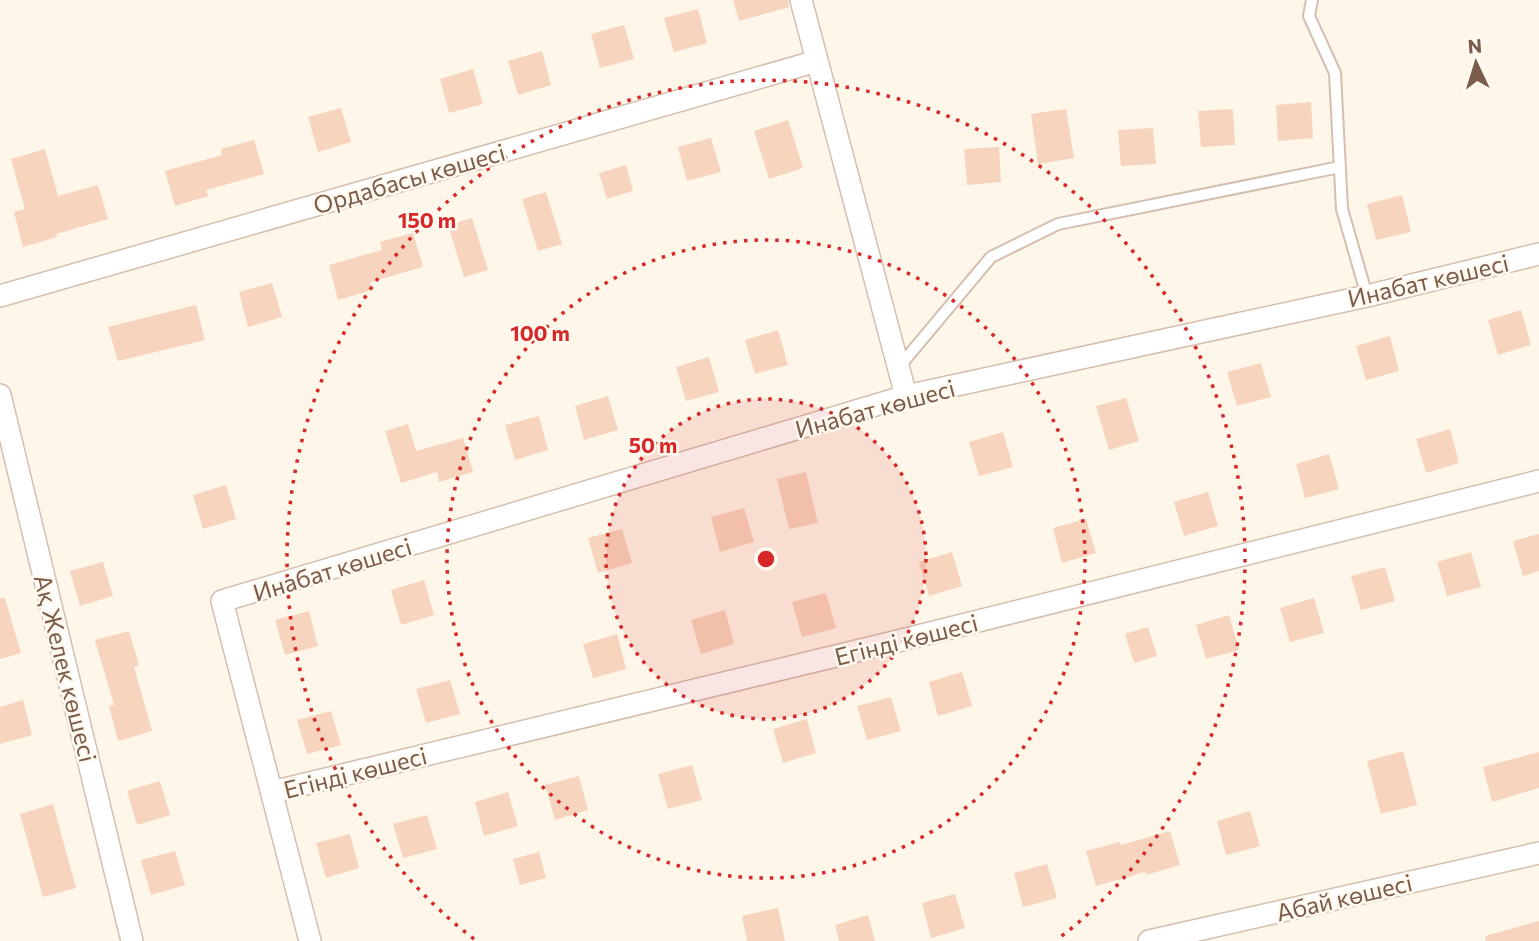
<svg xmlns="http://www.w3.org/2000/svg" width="1539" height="941" viewBox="0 0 1539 941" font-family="Commissioner,sans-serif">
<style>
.building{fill:#f6d4bd}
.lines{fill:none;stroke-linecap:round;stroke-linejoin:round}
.service-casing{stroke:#d4bfaf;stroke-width:14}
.minor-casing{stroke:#d4bfaf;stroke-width:24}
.service{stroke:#fff;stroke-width:10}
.minor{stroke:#fff;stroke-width:21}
.ring{fill:none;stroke:#d62828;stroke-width:3.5;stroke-dasharray:3.5 7}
.labels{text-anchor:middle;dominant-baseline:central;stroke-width:5;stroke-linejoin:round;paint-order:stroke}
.street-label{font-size:24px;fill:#7b5b49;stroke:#fff9f0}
.centre{fill:#d62828;stroke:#fff9f0;stroke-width:3.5}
.ring-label{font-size:21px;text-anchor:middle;font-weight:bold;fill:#d62828;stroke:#fff9f0;stroke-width:5;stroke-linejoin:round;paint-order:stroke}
</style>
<rect width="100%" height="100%" fill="#fef6e8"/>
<path class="building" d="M 733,0 L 788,0 L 789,7 L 739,21 Z
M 698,9 L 707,43 L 674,52 L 664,18 Z
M 624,25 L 634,59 L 600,68 L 591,34 Z
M 542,51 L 551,85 L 518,95 L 508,61 Z
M 473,69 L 483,104 L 449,113 L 440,79 Z
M 1311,102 L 1313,138 L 1278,141 L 1276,105 Z
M 341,108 L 351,142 L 318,152 L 308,117 Z
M 1066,109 L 1074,158 L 1038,164 L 1031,114 Z
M 1233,109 L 1235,145 L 1201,147 L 1198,111 Z
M 788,120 L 803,168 L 769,179 L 754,131 Z
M 1153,128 L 1156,164 L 1121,166 L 1118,130 Z
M 711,138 L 721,172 L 687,181 L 678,147 Z
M 254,140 L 264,174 L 206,190 L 208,196 L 175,206 L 165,171 L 222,155 L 221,149 Z
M 999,147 L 1001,182 L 967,185 L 964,149 Z
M 45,149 L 58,196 L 98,185 L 108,219 L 56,234 L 57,237 L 23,247 L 14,212 L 25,209 L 11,159 Z
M 626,165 L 633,191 L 607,199 L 599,173 Z
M 546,192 L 562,244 L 538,251 L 522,199 Z
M 1402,195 L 1411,232 L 1376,240 L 1367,204 Z
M 472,218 L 488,270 L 464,277 L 448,225 Z
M 413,233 L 423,267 L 370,282 L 372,290 L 338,300 L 329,265 L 382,250 L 380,242 Z
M 272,283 L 282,317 L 248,327 L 239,292 Z
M 196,305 L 205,340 L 118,361 L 108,327 Z
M 1521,310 L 1531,345 L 1498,355 L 1488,320 Z
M 778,330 L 788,365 L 755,374 L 745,340 Z
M 1390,336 L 1399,371 L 1366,380 L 1356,346 Z
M 709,357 L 719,392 L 686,401 L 676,367 Z
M 1261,363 L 1271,397 L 1237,406 L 1227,372 Z
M 608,396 L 618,430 L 584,440 L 575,406 Z
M 1126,398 L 1139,441 L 1109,450 L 1096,406 Z
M 539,416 L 548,450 L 515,460 L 505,425 Z
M 408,424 L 416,451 L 463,438 L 473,472 L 439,482 L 437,472 L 401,483 L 385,431 Z
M 1450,429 L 1459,463 L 1426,473 L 1416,439 Z
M 1003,432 L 1013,467 L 979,476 L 969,442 Z
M 1329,454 L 1339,489 L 1305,498 L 1296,464 Z
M 806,472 L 818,523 L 789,529 L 777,479 Z
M 226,485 L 236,519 L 203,529 L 193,495 Z
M 1208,492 L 1218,526 L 1184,536 L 1174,502 Z
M 744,508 L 754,542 L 720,552 L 711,517 Z
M 1086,519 L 1096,553 L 1062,563 L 1053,528 Z
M 622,529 L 632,563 L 598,573 L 588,538 Z
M 1539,534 L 1539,571 L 1523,576 L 1513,541 Z
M 952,552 L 962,586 L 929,596 L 919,562 Z
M 1471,552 L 1481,587 L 1447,596 L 1437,562 Z
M 103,562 L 113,596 L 80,606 L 70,571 Z
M 1385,567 L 1395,601 L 1361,610 L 1351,576 Z
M 424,580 L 434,615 L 401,625 L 391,590 Z
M 826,593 L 836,628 L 802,637 L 792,602 Z
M 0,598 L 5,598 L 21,653 L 0,659 Z
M 1314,598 L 1324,633 L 1290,642 L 1280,608 Z
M 725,610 L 734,644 L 701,654 L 691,620 Z
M 309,611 L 318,646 L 285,655 L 275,620 Z
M 1229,615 L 1239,650 L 1206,659 L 1196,625 Z
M 1148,627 L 1157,656 L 1134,663 L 1125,634 Z
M 129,631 L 139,665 L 134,667 L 152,731 L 118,741 L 109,706 L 114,705 L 95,640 Z
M 617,634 L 626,669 L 593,678 L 583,644 Z
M 962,672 L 972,706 L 938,716 L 929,682 Z
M 450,680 L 460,714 L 426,723 L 416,689 Z
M 891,697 L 901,731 L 867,740 L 857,706 Z
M 23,700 L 32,735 L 0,744 L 0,707 Z
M 331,711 L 341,745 L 307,754 L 297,720 Z
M 807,719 L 816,753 L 783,763 L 773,729 Z
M 1403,751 L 1417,805 L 1381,814 L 1367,761 Z
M 1539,752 L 1539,788 L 1492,802 L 1483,767 Z
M 692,765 L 702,800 L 668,809 L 658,774 Z
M 579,776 L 588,810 L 555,820 L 545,785 Z
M 160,781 L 170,815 L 137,825 L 127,791 Z
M 508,792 L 518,826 L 484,836 L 475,802 Z
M 53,804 L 76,888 L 43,897 L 20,814 Z
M 1250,811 L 1260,846 L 1226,855 L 1217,821 Z
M 427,815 L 437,849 L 403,858 L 393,824 Z
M 1170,831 L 1180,865 L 1146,875 L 1145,872 L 1096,886 L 1086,851 L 1120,842 L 1121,845 Z
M 350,834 L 359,868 L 326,878 L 316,843 Z
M 175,851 L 185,885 L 151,895 L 141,860 Z
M 539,852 L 546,878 L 520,885 L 513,859 Z
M 1047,864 L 1057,898 L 1023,907 L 1014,873 Z
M 955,894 L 965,928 L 931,938 L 922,903 Z
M 778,908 L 785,941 L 747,941 L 742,916 Z
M 868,915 L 875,941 L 839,941 L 835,925 Z
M 1539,921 L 1539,941 L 1486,941 L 1485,936 Z"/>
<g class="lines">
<g class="service-casing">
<path id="service" d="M 1312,0 L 1309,16 L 1335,73 L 1342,209 L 1367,296
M 899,367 L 991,257 L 1058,224 L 1340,167"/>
</g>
<g class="minor-casing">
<path id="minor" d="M 801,0 L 906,396
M 0,296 L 817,61
M 0,395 L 132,941
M 272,792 L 898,641 L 1539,481
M 310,941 L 222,601 L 906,396 L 1367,296 L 1539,254
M 1149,941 L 1539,853"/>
</g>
<use href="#service" class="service"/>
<use href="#minor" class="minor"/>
</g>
<circle cx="766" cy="559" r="160" fill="#d62828" fill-opacity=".12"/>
<g class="ring">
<circle cx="766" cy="559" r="160"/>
<circle cx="766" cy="559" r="319"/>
<path d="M474 939A479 479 0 1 1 1058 939"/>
</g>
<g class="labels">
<g class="street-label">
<text transform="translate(409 178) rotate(-16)">Ордабасы көшесі</text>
<text transform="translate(1428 280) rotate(-13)">Инабат көшесі</text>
<text transform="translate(875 408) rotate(-15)">Инабат көшесі</text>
<text transform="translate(332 569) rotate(-17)">Инабат көшесі</text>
<text transform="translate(906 639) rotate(-14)">Егінді көшесі</text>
<text transform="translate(66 668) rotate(76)">Ақ Желек көшесі</text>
<text transform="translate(355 772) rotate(-14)">Егінді көшесі</text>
<text transform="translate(1344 897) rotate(-13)">Абай көшесі</text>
</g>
</g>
<circle cx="766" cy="559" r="10" class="centre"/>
<g class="ring-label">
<text x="427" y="228">150 m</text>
<text x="540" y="341">100 m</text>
<text x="653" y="453">50 m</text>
</g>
<g transform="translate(1476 63) rotate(356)" stroke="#fff9f0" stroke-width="5" paint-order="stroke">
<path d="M0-5L12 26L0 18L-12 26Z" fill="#7b5b49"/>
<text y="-10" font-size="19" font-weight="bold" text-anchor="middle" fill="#7b5b49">N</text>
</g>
</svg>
